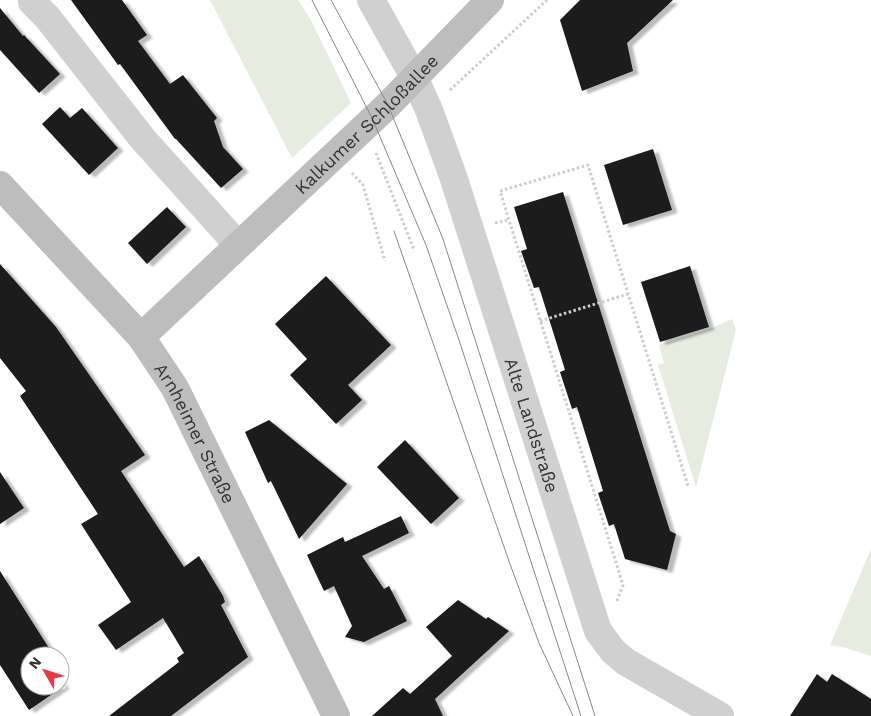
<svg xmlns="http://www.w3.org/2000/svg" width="871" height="716" viewBox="0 0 871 716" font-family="'Work Sans',sans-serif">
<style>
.green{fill:#e6ecdf}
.building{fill:#1a1a1a;filter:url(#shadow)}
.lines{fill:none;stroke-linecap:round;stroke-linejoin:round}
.path{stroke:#cdcdcd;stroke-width:3;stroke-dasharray:2.5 2.5;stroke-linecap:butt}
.street{stroke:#d0d0d0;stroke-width:28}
.secondary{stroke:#bdbdbd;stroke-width:28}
.tram{stroke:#888;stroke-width:1}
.labels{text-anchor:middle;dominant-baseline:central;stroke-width:5;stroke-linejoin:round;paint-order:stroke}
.street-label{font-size:18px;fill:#333;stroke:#fff}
</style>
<defs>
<filter id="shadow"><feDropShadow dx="5.5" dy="3" stdDeviation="1" flood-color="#0004"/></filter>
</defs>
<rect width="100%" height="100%" fill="#fff"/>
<path class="green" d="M 210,0 L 298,0 L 311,20 L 351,103 L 292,158 Z
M 732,319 L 736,330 L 696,487 L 658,365 L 664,363 L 659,345 L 712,328 Z
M 871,549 L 871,656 L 847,648 L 830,645 Z"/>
<path class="building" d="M 71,0 L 122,0 L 147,35 L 138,41 L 170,84 L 183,75 L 217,118 L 214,121 L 223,147 L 243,169 L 221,188 L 176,139 L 175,139 L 120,64 L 118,65 Z
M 580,0 L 673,0 L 627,43 L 633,71 L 582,91 L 560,20 Z
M 0,8 L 23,36 L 24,35 L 60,74 L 39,93 L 0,50 Z
M 60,107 L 70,118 L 82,108 L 118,148 L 89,175 L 42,124 Z
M 653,149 L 672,210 L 623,225 L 604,165 Z
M 563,192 L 670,531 L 676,534 L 667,570 L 625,559 L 614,524 L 609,526 L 598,493 L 603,491 L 591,452 L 577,407 L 572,409 L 560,372 L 565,370 L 539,287 L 534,288 L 521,251 L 527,249 L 514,207 Z
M 167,207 L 186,227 L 147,264 L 128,243 Z
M 0,264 L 56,327 L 145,455 L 121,471 L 184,567 L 199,556 L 223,596 L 225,602 L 221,605 L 248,657 L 171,716 L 109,716 L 179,662 L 177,658 L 184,653 L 163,618 L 116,650 L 98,625 L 131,602 L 81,524 L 98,514 L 20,396 L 26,391 L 0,358 Z
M 690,266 L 709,327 L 660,342 L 641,282 Z
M 326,276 L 391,345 L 348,385 L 362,400 L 336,424 L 290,375 L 307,359 L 275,324 Z
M 269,420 L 347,484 L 299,539 L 271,481 L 268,483 L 245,432 Z
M 405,440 L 459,498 L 431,524 L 377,467 Z
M 0,472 L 24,508 L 0,524 Z
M 401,516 L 409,533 L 362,556 L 384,589 L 389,586 L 407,621 L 364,642 L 345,637 L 352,626 L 334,586 L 324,591 L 307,555 L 343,537 L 345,542 Z
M 0,571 L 54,656 L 30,656 L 30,686 L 60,686 L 60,680 L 64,686 L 29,710 L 0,665 Z
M 458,600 L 486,619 L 488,617 L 509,631 L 435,699 L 443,716 L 372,716 L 403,688 L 410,694 L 452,656 L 426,627 Z
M 817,674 L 827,682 L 832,674 L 871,699 L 871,716 L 790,716 Z"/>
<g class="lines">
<path class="path" d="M 450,90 L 547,0
M 376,153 L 414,250
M 352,173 L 363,185 L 385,261
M 495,223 L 508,220
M 540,321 L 628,294
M 617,601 L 623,585 L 500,191 L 588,165 L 688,486"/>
<g class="street">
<path id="s1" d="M 371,0 L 414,77 L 429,110 L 453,176 L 598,631 L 613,651 L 626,662 L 720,716"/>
<path d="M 32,2 L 47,17 L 142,138 L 238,245"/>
</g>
<g class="secondary">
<path id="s2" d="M 0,185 L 141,337 L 175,388 L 336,716"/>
<path id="s3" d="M 141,337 L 388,105 L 490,0"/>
</g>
<path class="tram" d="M 312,0 L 372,118 L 426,245 L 460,343 L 581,716
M 331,0 L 388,105 L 443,239 L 595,716
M 394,231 L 510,564 L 539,643 L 573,716"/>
</g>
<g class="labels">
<g class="street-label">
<text stroke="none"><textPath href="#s3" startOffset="310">Kalkumer Schloßallee</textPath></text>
<text stroke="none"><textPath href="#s1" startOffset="456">Alte Landstraße</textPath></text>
<text stroke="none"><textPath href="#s2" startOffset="318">Arnheimer Straße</textPath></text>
</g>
</g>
<g transform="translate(45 671) rotate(309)"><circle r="24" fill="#ffffff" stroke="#adadad"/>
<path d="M0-4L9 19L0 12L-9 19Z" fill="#e63946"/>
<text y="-8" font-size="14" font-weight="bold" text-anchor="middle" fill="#333333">N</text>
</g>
</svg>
